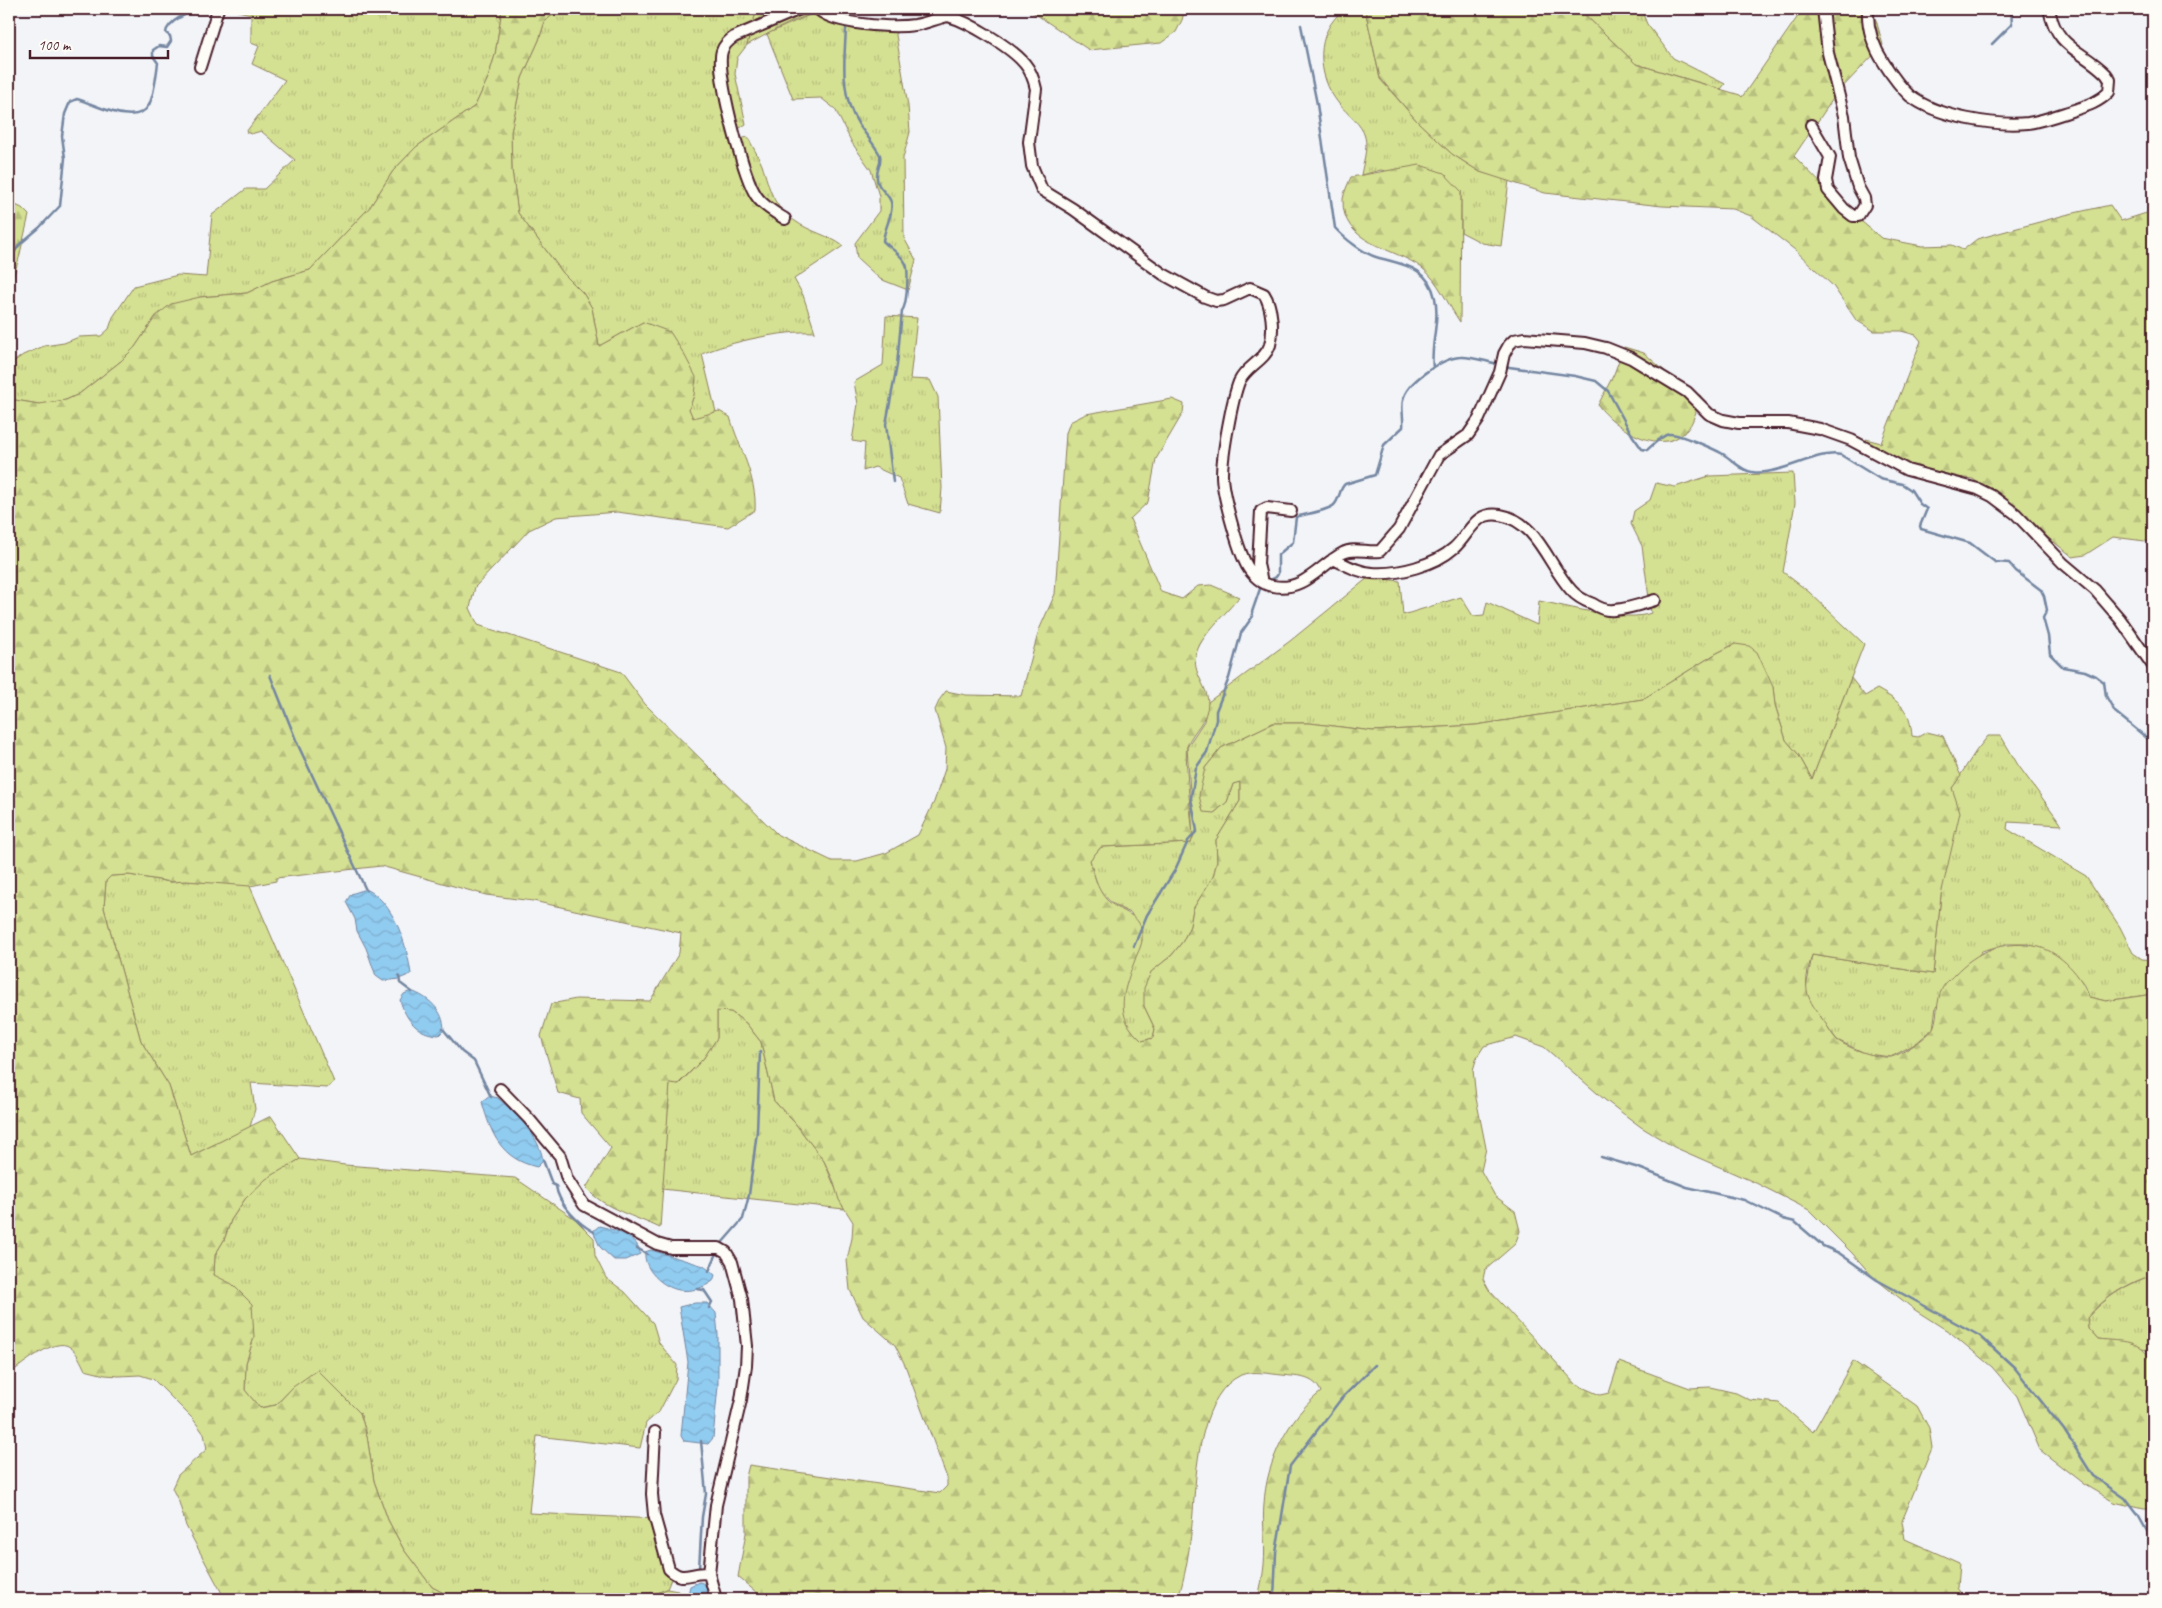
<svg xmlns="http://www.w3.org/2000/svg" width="2162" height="1608" viewBox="0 0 2162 1608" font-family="Caveat,sans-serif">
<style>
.grass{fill:url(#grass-tufts);stroke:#8f805e}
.forest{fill:url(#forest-firs);stroke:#8f805e}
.water{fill:url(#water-waves);stroke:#7486a1}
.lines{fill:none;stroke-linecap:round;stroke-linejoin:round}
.stream{stroke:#7486a1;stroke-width:2.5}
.minor-casing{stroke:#4a1f2b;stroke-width:14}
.minor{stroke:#fdfcf7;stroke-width:10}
</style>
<defs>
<pattern id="grass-tufts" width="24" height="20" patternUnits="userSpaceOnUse" patternTransform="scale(1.25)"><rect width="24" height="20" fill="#d4e092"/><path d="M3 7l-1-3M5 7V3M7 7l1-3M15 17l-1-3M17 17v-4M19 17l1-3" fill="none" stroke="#b8c07e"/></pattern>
<pattern id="forest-firs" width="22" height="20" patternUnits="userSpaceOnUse" patternTransform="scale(1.25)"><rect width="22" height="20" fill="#d4e092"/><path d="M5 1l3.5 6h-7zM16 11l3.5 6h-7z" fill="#b8c07e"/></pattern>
<pattern id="water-waves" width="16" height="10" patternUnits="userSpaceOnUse" patternTransform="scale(1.25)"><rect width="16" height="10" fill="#90cbf0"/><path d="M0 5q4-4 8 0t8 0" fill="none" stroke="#7eaece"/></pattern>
</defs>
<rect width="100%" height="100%" fill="#f2f4f8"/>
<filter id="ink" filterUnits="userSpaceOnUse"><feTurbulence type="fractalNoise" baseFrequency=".02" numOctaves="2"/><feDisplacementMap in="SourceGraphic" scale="10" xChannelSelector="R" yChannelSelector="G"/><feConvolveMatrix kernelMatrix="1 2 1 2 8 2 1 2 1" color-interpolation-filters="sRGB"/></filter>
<g filter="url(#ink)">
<path class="grass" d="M 229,9 L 502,9 L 495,55 L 488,78 L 475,106 L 416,147 L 393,171 L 370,207 L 310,270 L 272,281 L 247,293 L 200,297 L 156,316 L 135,347 L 121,361 L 79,394 L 66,400 L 39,404 L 9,399 L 9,365 L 23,355 L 44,346 L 64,343 L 79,337 L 101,336 L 109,329 L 113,317 L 134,286 L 178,275 L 206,277 L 212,215 L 246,189 L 264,189 L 295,160 L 261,131 L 251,134 L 246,132 L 285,80 L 252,64 L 259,46 L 251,43 L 251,14 Z
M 560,9 L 757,9 L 747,45 L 737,58 L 735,74 L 746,124 L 737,130 L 740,139 L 748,137 C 752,146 758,155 762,165 C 770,189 772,206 795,221 C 810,232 829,235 843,246 L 794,279 L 803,295 L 815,332 C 785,330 728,342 702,354 L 716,412 L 693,419 L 689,409 L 694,395 L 643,322 L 599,346 L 592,308 L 583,293 L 563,273 L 518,213 L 512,170 L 511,132 L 522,78 L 539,40 L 545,21 Z
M 823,9 L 832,9 L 840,16 L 895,29 L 908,106 L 910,132 L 903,158 L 904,238 L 916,260 L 908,290 L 880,279 L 857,258 L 855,243 L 879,211 L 879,196 L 871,170 L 852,143 L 835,109 L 821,98 L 793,99 L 767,34 Z
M 1345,9 L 1365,9 L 1380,79 L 1417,121 L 1452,154 L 1480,172 L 1509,180 L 1501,246 L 1482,243 L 1461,232 L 1461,191 L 1381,170 L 1361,175 C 1363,163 1368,149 1365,137 C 1362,124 1347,114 1339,104 C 1316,76 1314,31 1345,9 Z
M 1579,9 L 1641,9 L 1647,24 L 1673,58 L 1725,84 L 1721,89 L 1636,64 Z
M 886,316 L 917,318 L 910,379 L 930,380 L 938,397 L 942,488 L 940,513 L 908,504 L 899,478 L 875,467 L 863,471 L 865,443 L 852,441 L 858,404 L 854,382 L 883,365 Z
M 1793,473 L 1795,503 L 1783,572 L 1809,592 L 1864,644 L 1812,779 L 1798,754 L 1786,740 L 1775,705 L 1773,687 L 1735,644 L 1717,653 L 1643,699 L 1476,725 L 1373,731 L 1310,723 L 1273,723 L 1221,748 L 1205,768 L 1214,813 L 1227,802 L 1233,784 L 1240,781 L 1240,801 L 1216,840 L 1217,861 L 1213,877 L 1193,909 L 1190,926 L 1183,941 L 1172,955 L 1151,972 L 1144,1006 L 1155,1029 L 1153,1038 L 1142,1041 C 1134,1034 1125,1024 1122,1012 C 1119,992 1135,959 1142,940 L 1131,913 C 1103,902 1097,889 1090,860 L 1101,847 L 1191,843 L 1193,837 L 1187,747 L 1204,721 L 1208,702 L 1290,641 L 1369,577 L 1400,581 L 1403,615 L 1461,597 L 1473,616 L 1484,615 L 1487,602 L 1537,625 L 1539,601 C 1567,606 1626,623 1651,613 L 1642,546 L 1631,524 L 1634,511 L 1650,500 L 1656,483 L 1675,487 L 1709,476 Z
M 1988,736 L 2001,736 L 2018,765 L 2062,825 L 2008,822 L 2007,829 L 2086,876 L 2120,927 L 2133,953 L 2142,959 L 2153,960 L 2153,994 L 2106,1001 L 2089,997 L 2085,985 L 2060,958 L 2028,944 L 2006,944 L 1982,951 L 1936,1007 L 1933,1029 L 1915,1044 L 1891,1057 L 1867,1054 L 1837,1040 L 1809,1001 L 1806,989 L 1812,955 L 1933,974 L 1941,895 L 1955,800 L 1952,788 L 1976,751 Z
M 129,875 L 171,882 L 186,881 L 249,884 L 334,1082 L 327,1088 L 251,1083 L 255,1109 L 250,1127 L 191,1156 L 169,1086 L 141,1041 L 104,908 L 106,881 L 111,876 Z
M 717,1010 L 731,1012 L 746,1023 L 761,1042 L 774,1101 L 795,1123 L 824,1161 L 844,1209 L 662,1189 L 670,1082 L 679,1084 L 703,1059 L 717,1038 Z
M 300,1159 L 345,1165 L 515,1178 L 575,1219 L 594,1238 L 595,1256 L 606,1278 L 625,1292 L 653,1323 L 659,1343 L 677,1365 L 676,1379 L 659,1412 L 646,1423 L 640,1448 L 537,1436 L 529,1513 L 658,1519 L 660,1538 L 671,1579 L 667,1589 L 641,1599 L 455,1599 L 432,1587 L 404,1550 L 388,1520 L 374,1481 L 367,1436 L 360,1413 L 293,1387 L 276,1405 L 259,1408 L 245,1390 L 246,1363 L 254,1337 L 214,1275 L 215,1255 L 224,1240 L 231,1220 L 245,1199 L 265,1179 Z
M 2153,1275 L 2153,1363 L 2146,1350 L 2113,1341 L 2098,1339 L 2088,1328 L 2087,1318 C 2104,1298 2128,1283 2153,1275 Z"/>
<path class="forest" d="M 502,9 L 560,9 L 545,21 L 539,40 L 522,78 L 511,132 L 512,170 L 518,213 L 563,273 L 583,293 L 592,308 L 599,346 L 643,322 L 670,332 L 684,354 L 696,377 L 694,395 L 689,409 L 693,418 L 719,411 L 730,417 C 739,448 757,477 755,510 L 728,527 L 617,512 L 556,517 L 529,530 L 475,587 L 470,608 L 478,625 L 621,672 L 645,704 L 778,835 L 832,861 L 857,861 L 886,853 L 918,835 L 934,802 L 945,769 L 946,748 L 935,710 L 940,699 L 946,691 L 966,695 L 1021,696 L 1039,630 L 1055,594 L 1066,433 L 1070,422 L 1086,414 L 1172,399 L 1184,404 L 1183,413 L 1156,459 L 1148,502 L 1130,519 L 1161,592 L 1182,599 L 1198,586 L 1211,585 L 1239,597 C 1227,613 1199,637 1196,655 C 1192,673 1207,685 1208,702 C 1208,721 1193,730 1187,746 C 1184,755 1192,823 1193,837 L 1191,843 L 1101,847 L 1090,860 C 1094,874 1097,889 1106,899 C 1120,914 1144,912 1142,939 C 1142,945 1138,952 1136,957 C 1124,990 1112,1015 1142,1041 L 1153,1038 L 1155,1029 L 1144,1006 L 1144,988 L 1151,972 L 1172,955 L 1183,941 L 1190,926 L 1193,909 L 1213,877 L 1217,861 L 1216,840 L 1240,801 L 1240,782 L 1233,784 L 1227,802 L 1214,813 L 1203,812 L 1199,795 L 1205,768 L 1221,748 L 1273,723 L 1310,723 L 1373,731 L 1476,725 L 1643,699 L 1717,653 L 1735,644 L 1749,646 L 1757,652 L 1773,687 L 1775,705 L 1786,740 L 1798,754 L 1812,779 L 1851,678 L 1865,696 L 1877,689 C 1900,702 1910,709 1912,736 L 1918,737 L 1927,732 L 1943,736 L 1961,776 L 1952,788 L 1960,812 L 1941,895 L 1933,974 L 1812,955 C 1802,990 1805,996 1826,1024 C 1829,1029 1833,1036 1837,1040 C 1848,1048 1878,1059 1891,1057 C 1901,1055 1926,1038 1932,1030 C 1938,1021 1936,1000 1942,989 C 1944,984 1950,979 1954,975 C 1977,950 2006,939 2039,947 C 2061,953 2082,976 2089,997 L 2106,1001 L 2153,994 L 2153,1275 C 2129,1282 2103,1298 2087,1318 L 2088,1328 L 2098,1339 C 2124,1342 2139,1338 2153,1363 L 2153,1509 L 2144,1509 L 2114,1502 L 2085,1485 L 2040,1450 L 2017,1396 L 1992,1367 L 1951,1333 L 1915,1310 L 1873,1277 L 1852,1253 L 1809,1210 L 1756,1183 L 1674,1147 L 1641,1127 L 1605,1100 L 1544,1047 L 1516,1037 L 1484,1046 L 1477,1057 L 1473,1070 L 1476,1098 L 1486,1148 L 1481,1171 L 1495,1196 L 1515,1211 L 1520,1231 L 1515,1244 L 1485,1270 L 1483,1279 L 1489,1290 L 1577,1385 L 1600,1395 L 1609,1393 L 1619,1362 L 1690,1388 L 1710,1387 L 1736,1393 L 1750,1400 L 1779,1403 L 1813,1432 L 1853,1361 L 1917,1406 L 1929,1428 L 1932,1448 L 1902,1521 L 1905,1539 L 1959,1563 L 1957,1588 L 1965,1599 L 1258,1599 C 1260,1588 1263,1577 1264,1565 C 1266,1545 1262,1525 1264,1504 C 1266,1463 1288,1417 1321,1392 C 1314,1376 1299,1377 1282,1375 C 1270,1374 1253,1370 1241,1375 C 1202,1393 1197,1462 1194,1498 C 1192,1532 1188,1567 1178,1599 L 821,1599 L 814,1596 L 762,1597 L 738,1577 L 746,1533 L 746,1477 L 749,1465 L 940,1493 L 947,1486 L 947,1478 L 905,1365 L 895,1345 L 863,1317 L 850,1290 L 847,1260 L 852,1238 L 853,1222 L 839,1200 L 833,1180 L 824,1161 L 795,1123 L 774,1101 L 761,1042 L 746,1023 L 731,1012 L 717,1011 L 717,1038 L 703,1059 L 678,1084 L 670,1083 L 660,1228 C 635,1216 604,1209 586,1188 L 611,1148 L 581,1113 L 580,1099 L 558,1093 L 541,1036 L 551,1004 L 576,999 L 650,1001 L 679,953 L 681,933 L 533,901 L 486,895 L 381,866 L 276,878 L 276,881 L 250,886 L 186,881 L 171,882 L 129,875 L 111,876 L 106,881 L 104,908 L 141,1041 L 169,1086 L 191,1156 L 271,1116 L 300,1159 L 266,1179 L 245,1199 L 231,1220 L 224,1240 L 215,1255 L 214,1275 L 232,1284 L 252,1304 L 254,1337 L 246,1363 L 245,1390 L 260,1408 L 276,1405 L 293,1387 L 317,1370 L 360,1413 L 367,1436 L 374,1481 L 388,1520 L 404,1550 L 432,1587 L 455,1599 L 225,1599 L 186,1526 L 179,1502 L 172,1488 L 178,1475 L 207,1449 L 204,1434 L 193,1419 L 153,1379 L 140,1375 L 119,1376 L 105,1375 L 85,1370 C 81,1362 77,1352 70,1347 C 55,1336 22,1365 9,1374 L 9,399 L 39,404 L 66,400 L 79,394 L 121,361 L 135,347 L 156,316 L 171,304 L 200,297 L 247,293 L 272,281 L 310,270 L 370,207 L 393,171 L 416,147 L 475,106 L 488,78 L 495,55 Z
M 757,9 L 831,9 C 802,14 773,31 747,45 Z
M 1028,9 L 1185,9 L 1182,20 L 1176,32 L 1161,43 L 1089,50 Z
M 1365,9 L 1579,9 L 1636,64 L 1740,95 L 1742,97 L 1803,9 L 1868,9 L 1876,20 L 1883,45 L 1837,93 L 1794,156 L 1841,204 L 1881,238 L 1922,246 L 1952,245 L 1963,250 L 1977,239 L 2065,215 L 2110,205 L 2121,221 L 2153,211 L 2153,542 L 2113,537 L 2085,555 L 2073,557 L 1973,479 L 1918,472 L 1871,452 L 1866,439 L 1881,443 L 1921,341 L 1916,335 L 1901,331 L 1874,331 L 1856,320 L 1833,286 L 1795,250 L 1751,216 L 1733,209 L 1662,206 L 1545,193 L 1480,172 L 1452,154 L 1417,121 L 1380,78 Z
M 1420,165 L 1444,173 L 1461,191 L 1460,322 C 1448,305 1438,280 1422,268 C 1395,247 1341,245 1343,199 C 1344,192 1348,184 1351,177 Z
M 9,202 L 22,208 L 29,215 L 19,258 L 9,292 Z
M 1624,347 L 1644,353 L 1675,380 L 1701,396 C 1697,407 1694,424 1685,432 C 1659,457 1614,427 1598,405 L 1614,374 Z
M 667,1589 L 678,1591 L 680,1599 L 641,1599 Z"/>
<path class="water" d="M 366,889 C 394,902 407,945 411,974 L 399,979 L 383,981 L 376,976 L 366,948 L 357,931 L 355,919 L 346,902 L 351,894 Z
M 411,991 C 428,997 444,1010 444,1030 L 439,1035 C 417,1034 406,1020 400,1000 L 404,994 Z
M 490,1096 L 498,1098 C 516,1114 540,1136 543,1161 L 537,1167 C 501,1159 491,1134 482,1102 Z
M 599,1226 C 613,1229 640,1237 640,1254 L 626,1260 L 614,1260 L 600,1247 L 593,1231 Z
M 651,1250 L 704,1266 L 715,1275 L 713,1281 C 703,1288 692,1292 679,1290 C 662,1287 643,1269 645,1252 Z
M 695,1303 L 707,1303 L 716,1313 L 718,1335 L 718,1386 L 713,1438 L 708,1444 L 684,1441 L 681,1436 L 688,1362 L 679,1307 Z
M 699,1582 L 706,1584 L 709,1599 L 687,1599 L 690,1586 Z"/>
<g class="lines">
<path class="stream" d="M 849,13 L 850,9
M 1301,25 L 1317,104 L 1335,228 C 1344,238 1363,253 1376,257 C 1403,265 1428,266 1435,298 C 1440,322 1430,345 1433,368
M 846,29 C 844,62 840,96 859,125 C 866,135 874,144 880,155 C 882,164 876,169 877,178 C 877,189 888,192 891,202 C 894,214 884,228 883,241 C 890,248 902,255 906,264 C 909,272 907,305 902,311 L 897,365 L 886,424 L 893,482
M 1992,44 L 2012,24 L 2011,9
M 9,264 L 11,257 L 20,244 L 39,228 L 60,206 L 65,158 L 62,136 L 65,114 L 70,102 L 77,99 C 95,104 136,128 149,105 C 155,93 156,76 158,63 L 153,56 L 153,50 L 159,46 L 167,47 L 171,41 L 170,36 L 166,33 C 167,21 189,12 200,9
M 1509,367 L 1575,376 L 1596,381 L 1608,391 L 1632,435 L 1642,449 L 1647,450 C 1653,445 1661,436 1669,434 C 1678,433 1714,449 1723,454 C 1733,460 1740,470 1752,472 C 1778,477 1819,449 1841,455 L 1880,479 L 1902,484 L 1911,490 L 1920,504 L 1927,509 L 1920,526 L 1921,529 L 1970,543 L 1995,562 L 2009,563 L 2016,571 L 2041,590 L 2044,596 L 2047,610 L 2043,618 L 2048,636 L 2050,654 L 2063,667 L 2085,671 L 2096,676 L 2104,682 L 2106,696 L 2115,712 L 2153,743
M 1268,581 L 1276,577 L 1278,574 L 1278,555 L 1293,542 L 1296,517 C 1305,514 1328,511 1334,505 C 1340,499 1339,489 1345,484 L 1375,475 L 1384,445 L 1403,427 C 1404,418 1401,408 1403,400 C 1406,382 1443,358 1460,357 C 1470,356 1484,361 1494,363
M 270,675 L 298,745 L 366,890
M 1134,946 L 1147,915 L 1175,870 L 1188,841 L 1197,831 L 1191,798 L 1196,768 L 1207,752 L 1216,720 L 1216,711 L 1229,678 L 1241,633 L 1253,616 L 1252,612 L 1261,586
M 399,976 L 400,983 L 412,992
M 443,1029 L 462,1052 L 474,1061 L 491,1097
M 1601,1157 L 1639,1168 L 1687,1187 L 1744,1200 L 1783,1219 L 1795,1222 L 1823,1246 L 1839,1253 L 1877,1280 L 1980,1336 L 2014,1367 L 2064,1430 L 2093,1476 L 2125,1498 L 2138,1515 L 2148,1533 L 2149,1543 L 2153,1549
M 543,1160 L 552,1184 L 556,1186 C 558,1204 579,1224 594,1232
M 722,1243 L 743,1219 L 749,1195 L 757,1131 L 760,1052
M 637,1248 L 647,1254
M 709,1271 L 718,1251
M 697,1289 L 704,1290 L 712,1302 L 709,1308
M 699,1569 L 702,1517 L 706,1494 L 701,1441
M 1614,1598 L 1614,1599
M 1274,1599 L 1276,1553 L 1290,1466 L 1341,1399 L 1375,1365"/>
<g class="minor-casing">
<path id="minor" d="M 818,9 C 832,25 894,28 915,25 C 927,23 937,18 948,16 C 969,22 1011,47 1025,64 C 1030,70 1034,80 1036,89 L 1029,142 L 1032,166 L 1042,190 L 1073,209 L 1163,274 L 1205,297 L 1216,301 L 1224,300 L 1250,288 L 1264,294 C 1272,306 1274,331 1270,345 C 1265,361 1246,366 1239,382 C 1232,400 1222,455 1222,475 C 1222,493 1238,550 1247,566 C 1252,575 1263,585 1273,586 C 1304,592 1320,565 1343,553 C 1354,547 1368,553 1380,551 L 1399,529 L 1439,455 L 1468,435 L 1479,419 L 1500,372 L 1504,354 L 1509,345 L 1514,340 L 1524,338 L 1585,343 L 1606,348 L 1631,358 L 1687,392 L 1709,414 L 1723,420 L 1739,423 L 1788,423 L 1820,429 L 1851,440 L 1907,470 L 1978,489 L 1992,496 L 2016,514 L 2063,563 L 2095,590 L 2120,619 L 2153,666
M 1868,9 C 1867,29 1873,46 1884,63 C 1891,74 1900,87 1910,96 C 1937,117 1994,126 2028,123 C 2041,121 2053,117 2065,113 C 2082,107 2096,105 2109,92 L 2110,80 L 2106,74 C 2081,49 2057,49 2049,9
M 200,67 L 218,9
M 1811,125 L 1830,157 L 1826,180 L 1828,190 L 1844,209 L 1853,216 L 1858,216 L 1865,205 L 1864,198 L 1858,187 L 1849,158 L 1844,116 L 1828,53 L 1823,9
M 785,219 C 774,212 760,204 754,192 C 742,171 715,71 722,51 C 724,45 728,41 734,37 L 800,9
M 1333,559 C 1346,565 1358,572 1372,573 C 1398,575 1435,565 1454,548 C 1470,534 1474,511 1500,515 C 1537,521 1548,565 1571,590 C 1577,597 1585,601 1593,604 C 1599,608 1607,611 1614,610 C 1628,609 1642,604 1655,600
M 1262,582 L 1258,564 L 1261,511 L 1267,508 L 1291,511
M 500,1089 L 529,1119 L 560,1156 L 567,1179 L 584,1205 L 657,1244 L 671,1248 L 719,1248 L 726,1252 L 732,1262 L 742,1299 L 747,1346 L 746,1366 L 741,1400 L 716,1505 L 709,1574
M 655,1432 L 652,1494 L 654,1515 L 669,1569 C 684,1584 692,1570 709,1574 L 716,1599"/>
</g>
<use href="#minor" class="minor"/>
</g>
</g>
<rect width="2162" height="1608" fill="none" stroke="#fdfcf7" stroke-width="30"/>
<rect x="15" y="15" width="2132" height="1578" fill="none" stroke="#4a1f2b" stroke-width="2" filter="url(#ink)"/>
<path d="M30 50v8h138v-8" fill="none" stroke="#4a1f2b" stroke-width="2.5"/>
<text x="38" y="50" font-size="15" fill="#4a1f2b" stroke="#fdfcf7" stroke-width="4" paint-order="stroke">100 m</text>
</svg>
